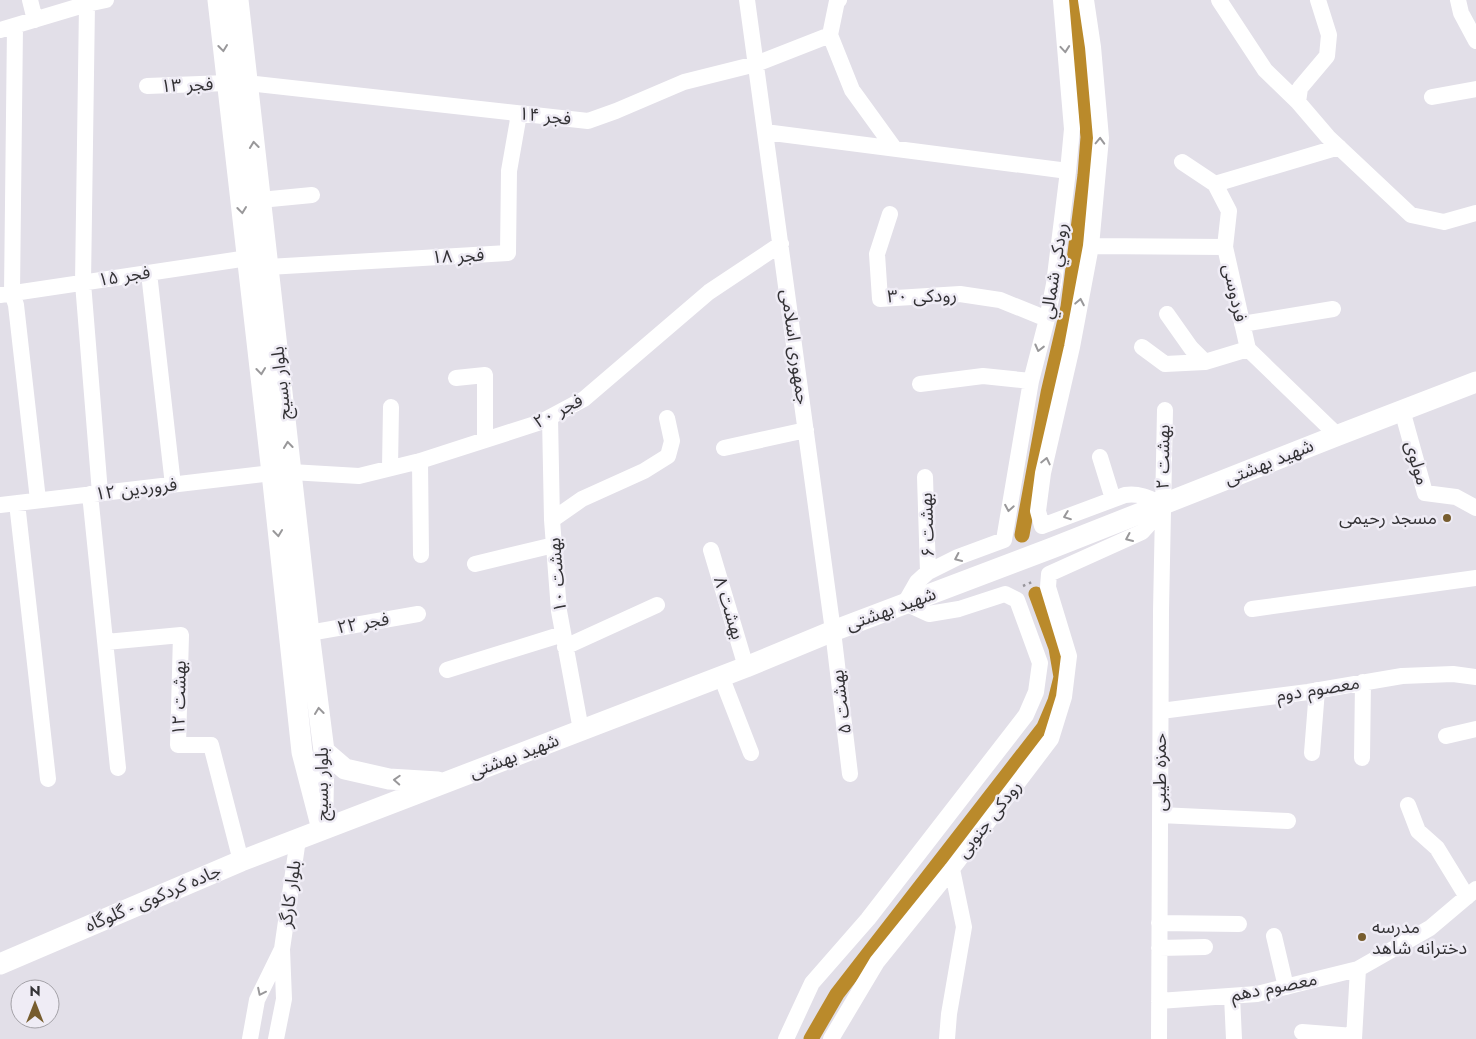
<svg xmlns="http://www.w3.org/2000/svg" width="1476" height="1039" viewBox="0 0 1476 1039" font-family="Jost,'Noto Sans Arabic',sans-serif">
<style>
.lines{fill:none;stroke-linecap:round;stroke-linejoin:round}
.canal{stroke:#ba8a2b;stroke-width:15}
.path{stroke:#98969c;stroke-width:2.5;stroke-dasharray:2.5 4;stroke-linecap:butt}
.minor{stroke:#fff;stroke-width:16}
.major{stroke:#fff;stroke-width:21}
.oneway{stroke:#99989a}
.poi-dot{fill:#775d2e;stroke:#efecf5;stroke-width:2}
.labels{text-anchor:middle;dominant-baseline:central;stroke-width:5;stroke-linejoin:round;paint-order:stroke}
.street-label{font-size:18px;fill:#333235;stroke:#efecf5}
.poi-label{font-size:18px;fill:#333235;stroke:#efecf5;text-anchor:end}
</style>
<rect width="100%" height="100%" fill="#e2dfe8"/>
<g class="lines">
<path class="canal" d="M 1022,535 L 1048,393 L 1068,307 L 1085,175 L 1088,137 L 1074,0
M 811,1039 L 837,994 L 1044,727 L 1055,701 L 1061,677 L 1056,648 L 1036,594"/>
<path class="path" d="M 1023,586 L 1034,581"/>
<path class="minor" d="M 30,0 L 35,20
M 747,0 L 833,631 L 850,774
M 839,0 L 837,1 L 830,35 L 852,90 L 894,148
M 1086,0 L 1093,47 L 1101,138 L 1091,246 L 1072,347 L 1043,473 L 1038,511 L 1042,526 L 1125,495 C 1140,493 1149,498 1162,504
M 1219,0 L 1265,70 L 1298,102 L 1328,137 L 1411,215 L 1444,222 L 1476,213
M 1458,0 L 1461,13 L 1476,41
M 87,4 L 83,283 L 100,493
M 15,26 L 12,293 L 16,305 L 38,500
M 0,30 L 87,4 L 106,0
M 247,83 L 588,121 L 616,111 L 684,82 L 756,64 L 830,35
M 147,86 L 227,83
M 1432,97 L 1476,89
M 1298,102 L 1300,88 L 1327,56 L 1329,35 L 1318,0
M 765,132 L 1068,171
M 1182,162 L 1215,184 L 1229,211 L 1225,247
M 1215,184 L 1339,147
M 260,200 L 312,195
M 890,214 L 877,254 L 880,299 L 960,294 L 1000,300 L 1047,319
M 1091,246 L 1225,247 L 1248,349 L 1337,435
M 268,267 L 508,253 L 509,171 L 519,114
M 149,273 L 173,485
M 0,295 L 248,258
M 1167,314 L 1191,348 L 1205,362 L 1248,349
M 1242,324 L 1333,309
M 1142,347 L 1165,364 L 1205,362
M 456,378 L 485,375 L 485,440
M 920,384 L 983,376 L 1031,381
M 1402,410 L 1425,493 L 1456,497 L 1476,508
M 550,417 L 552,520 L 559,611 L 581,730
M 724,448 L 806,430
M 1100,457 L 1113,499
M 420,461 L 421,555
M 390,468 L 391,407
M 291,472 L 359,476 L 420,461 L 541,422 L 584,399 L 709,292 L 781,244
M 925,477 L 928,572
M 90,494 L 118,768
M 17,503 L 48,779
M 0,505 L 272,473
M 552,520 L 582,499 L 644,471 L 668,456 L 672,441 L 667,418
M 711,550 L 746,667
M 475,564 L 554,545
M 1252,609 L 1476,578
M 309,633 L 418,614
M 106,642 L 181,635 L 178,745 L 211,745 L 241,861
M 565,647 L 657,605
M 447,670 L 563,634
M 721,676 L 751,753
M 1161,711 L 1308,692 L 1402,676 L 1453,674 L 1476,677
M 1446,736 L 1476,729
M 1312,753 L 1317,690
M 1362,758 L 1363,682
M 1408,805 L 1418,831 L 1437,848 L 1467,897
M 1160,815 L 1288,821
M 1159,923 L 1239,924
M 1274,936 L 1286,987
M 1159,948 L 1205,947
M 1232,996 L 1234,1039
M 1159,1001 L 1257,994 L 1358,969 L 1430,928 L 1476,889
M 1302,1032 L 1354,1036
M 250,1039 L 257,1000 L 281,951
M 276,1039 L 284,999 L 282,949 L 298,839
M 786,1039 L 812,983 L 868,919 L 1026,715 L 1036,692 L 1040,663 L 1017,600 L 1005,594 L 959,609 L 929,614 L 905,603 L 917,582 L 928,572 L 958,557 L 1004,540 L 1031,381 L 1047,319 L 1054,284 L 1068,171 L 1072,129 L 1061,0
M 831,1039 L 877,962 L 952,869 L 1051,739 L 1064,697 L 1069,656 L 1048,587 L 1049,574 L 1142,532 L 1151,522 L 1162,504
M 947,1039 L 949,1014 L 964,927 L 952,869
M 1159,1039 L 1161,611 L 1165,410
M 1354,1039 L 1358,969"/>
<path class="major" d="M 218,0 L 272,473 L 302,752 L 322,829
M 238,0 L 309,633 L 324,751 L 323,804
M 324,751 L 345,769 L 389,779 L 438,782
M 0,964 L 241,861 L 746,667 L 833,631 L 1052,548 L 1336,436 L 1476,382"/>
</g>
<defs><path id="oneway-chevron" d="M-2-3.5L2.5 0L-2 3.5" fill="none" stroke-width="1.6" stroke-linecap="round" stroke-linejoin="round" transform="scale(1.25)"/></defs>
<g class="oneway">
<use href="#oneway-chevron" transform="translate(223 48) rotate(83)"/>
<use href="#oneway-chevron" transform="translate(1065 49) rotate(85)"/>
<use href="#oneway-chevron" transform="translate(1100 141) rotate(-88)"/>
<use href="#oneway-chevron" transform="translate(254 145) rotate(-96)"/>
<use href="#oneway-chevron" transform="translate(242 210) rotate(83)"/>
<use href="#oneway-chevron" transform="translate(1080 302) rotate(-79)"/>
<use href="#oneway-chevron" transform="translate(1039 348) rotate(104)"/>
<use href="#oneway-chevron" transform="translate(261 371) rotate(84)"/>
<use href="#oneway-chevron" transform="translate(288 445) rotate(-96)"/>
<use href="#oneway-chevron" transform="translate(1046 461) rotate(-77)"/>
<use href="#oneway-chevron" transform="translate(1009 508) rotate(100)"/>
<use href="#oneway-chevron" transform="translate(1067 516) rotate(159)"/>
<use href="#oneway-chevron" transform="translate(278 533) rotate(84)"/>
<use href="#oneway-chevron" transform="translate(1129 538) rotate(156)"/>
<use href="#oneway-chevron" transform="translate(958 558) rotate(155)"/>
<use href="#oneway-chevron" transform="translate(319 711) rotate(-97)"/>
<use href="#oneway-chevron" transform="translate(397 780) rotate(-177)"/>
<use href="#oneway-chevron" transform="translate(261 992) rotate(116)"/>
</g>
<g class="poi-dot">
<circle cx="1447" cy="518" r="5"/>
<circle cx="1362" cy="937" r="5"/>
</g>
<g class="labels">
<g class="street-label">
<text transform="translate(187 85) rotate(-2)">فجر ۱۳</text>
<text transform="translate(545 116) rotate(6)">فجر ۱۴</text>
<text transform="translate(458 256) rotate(-3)">فجر ۱۸</text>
<text transform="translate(1054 271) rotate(-81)">رودکي شمالي</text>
<text transform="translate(124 276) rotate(-9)">فجر ۱۵</text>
<text transform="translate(1235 293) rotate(78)">فردوسی</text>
<text transform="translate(922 296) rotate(-1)">رودکی ۳۰</text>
<text transform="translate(795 347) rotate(82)">جمهوری اسلامی</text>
<text transform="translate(281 383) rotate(-96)">بلوار بسیج</text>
<text transform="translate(558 411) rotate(-28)">فجر ۲۰</text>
<text transform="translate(1163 457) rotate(-89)">بهشت ۲</text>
<text transform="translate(1269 462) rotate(-22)">شهید بهشتی</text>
<text transform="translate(1417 463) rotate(74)">مولوی</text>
<text transform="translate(136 489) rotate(-7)">۱۲ فروردین</text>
<text transform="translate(927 525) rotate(-92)">بهشت ۶</text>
<text transform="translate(557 575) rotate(-95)">بهشت ۱۰</text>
<text transform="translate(729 608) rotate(73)">بهشت ۸</text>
<text transform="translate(891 609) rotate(-20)">شهید بهشتی</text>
<text transform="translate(363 623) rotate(-10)">فجر ۲۲</text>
<text transform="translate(1318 689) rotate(-9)">معصوم دوم</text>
<text transform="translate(179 698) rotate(-89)">بهشت ۱۲</text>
<text transform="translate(841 702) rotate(-97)">بهشت ۵</text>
<text transform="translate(514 756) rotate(-21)">شهید بهشتی</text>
<text transform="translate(1160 772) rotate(-90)">حمزه طیبی</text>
<text transform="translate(322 784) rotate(-90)">بلوار بسیج</text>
<text transform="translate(989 819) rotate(-52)">رودکی جنوبی</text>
<text transform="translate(290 894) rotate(-82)">بلوار کارگر</text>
<text transform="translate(153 898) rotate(-23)">جاده کردکوی - گلوگاه</text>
<text transform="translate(1274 987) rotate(-11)">معصوم دهم</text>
</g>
<g class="poi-label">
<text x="1437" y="518">مسجد رحیمی</text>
<text x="1372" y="927" text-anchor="start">مدرسه<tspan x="1372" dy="21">دخترانه شاهد</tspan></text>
</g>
</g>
<g transform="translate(35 1004)"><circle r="24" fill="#efecf5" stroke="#a4a2a8"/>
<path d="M0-4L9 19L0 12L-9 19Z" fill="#775d2e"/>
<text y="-8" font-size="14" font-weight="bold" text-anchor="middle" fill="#333235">N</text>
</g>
</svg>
